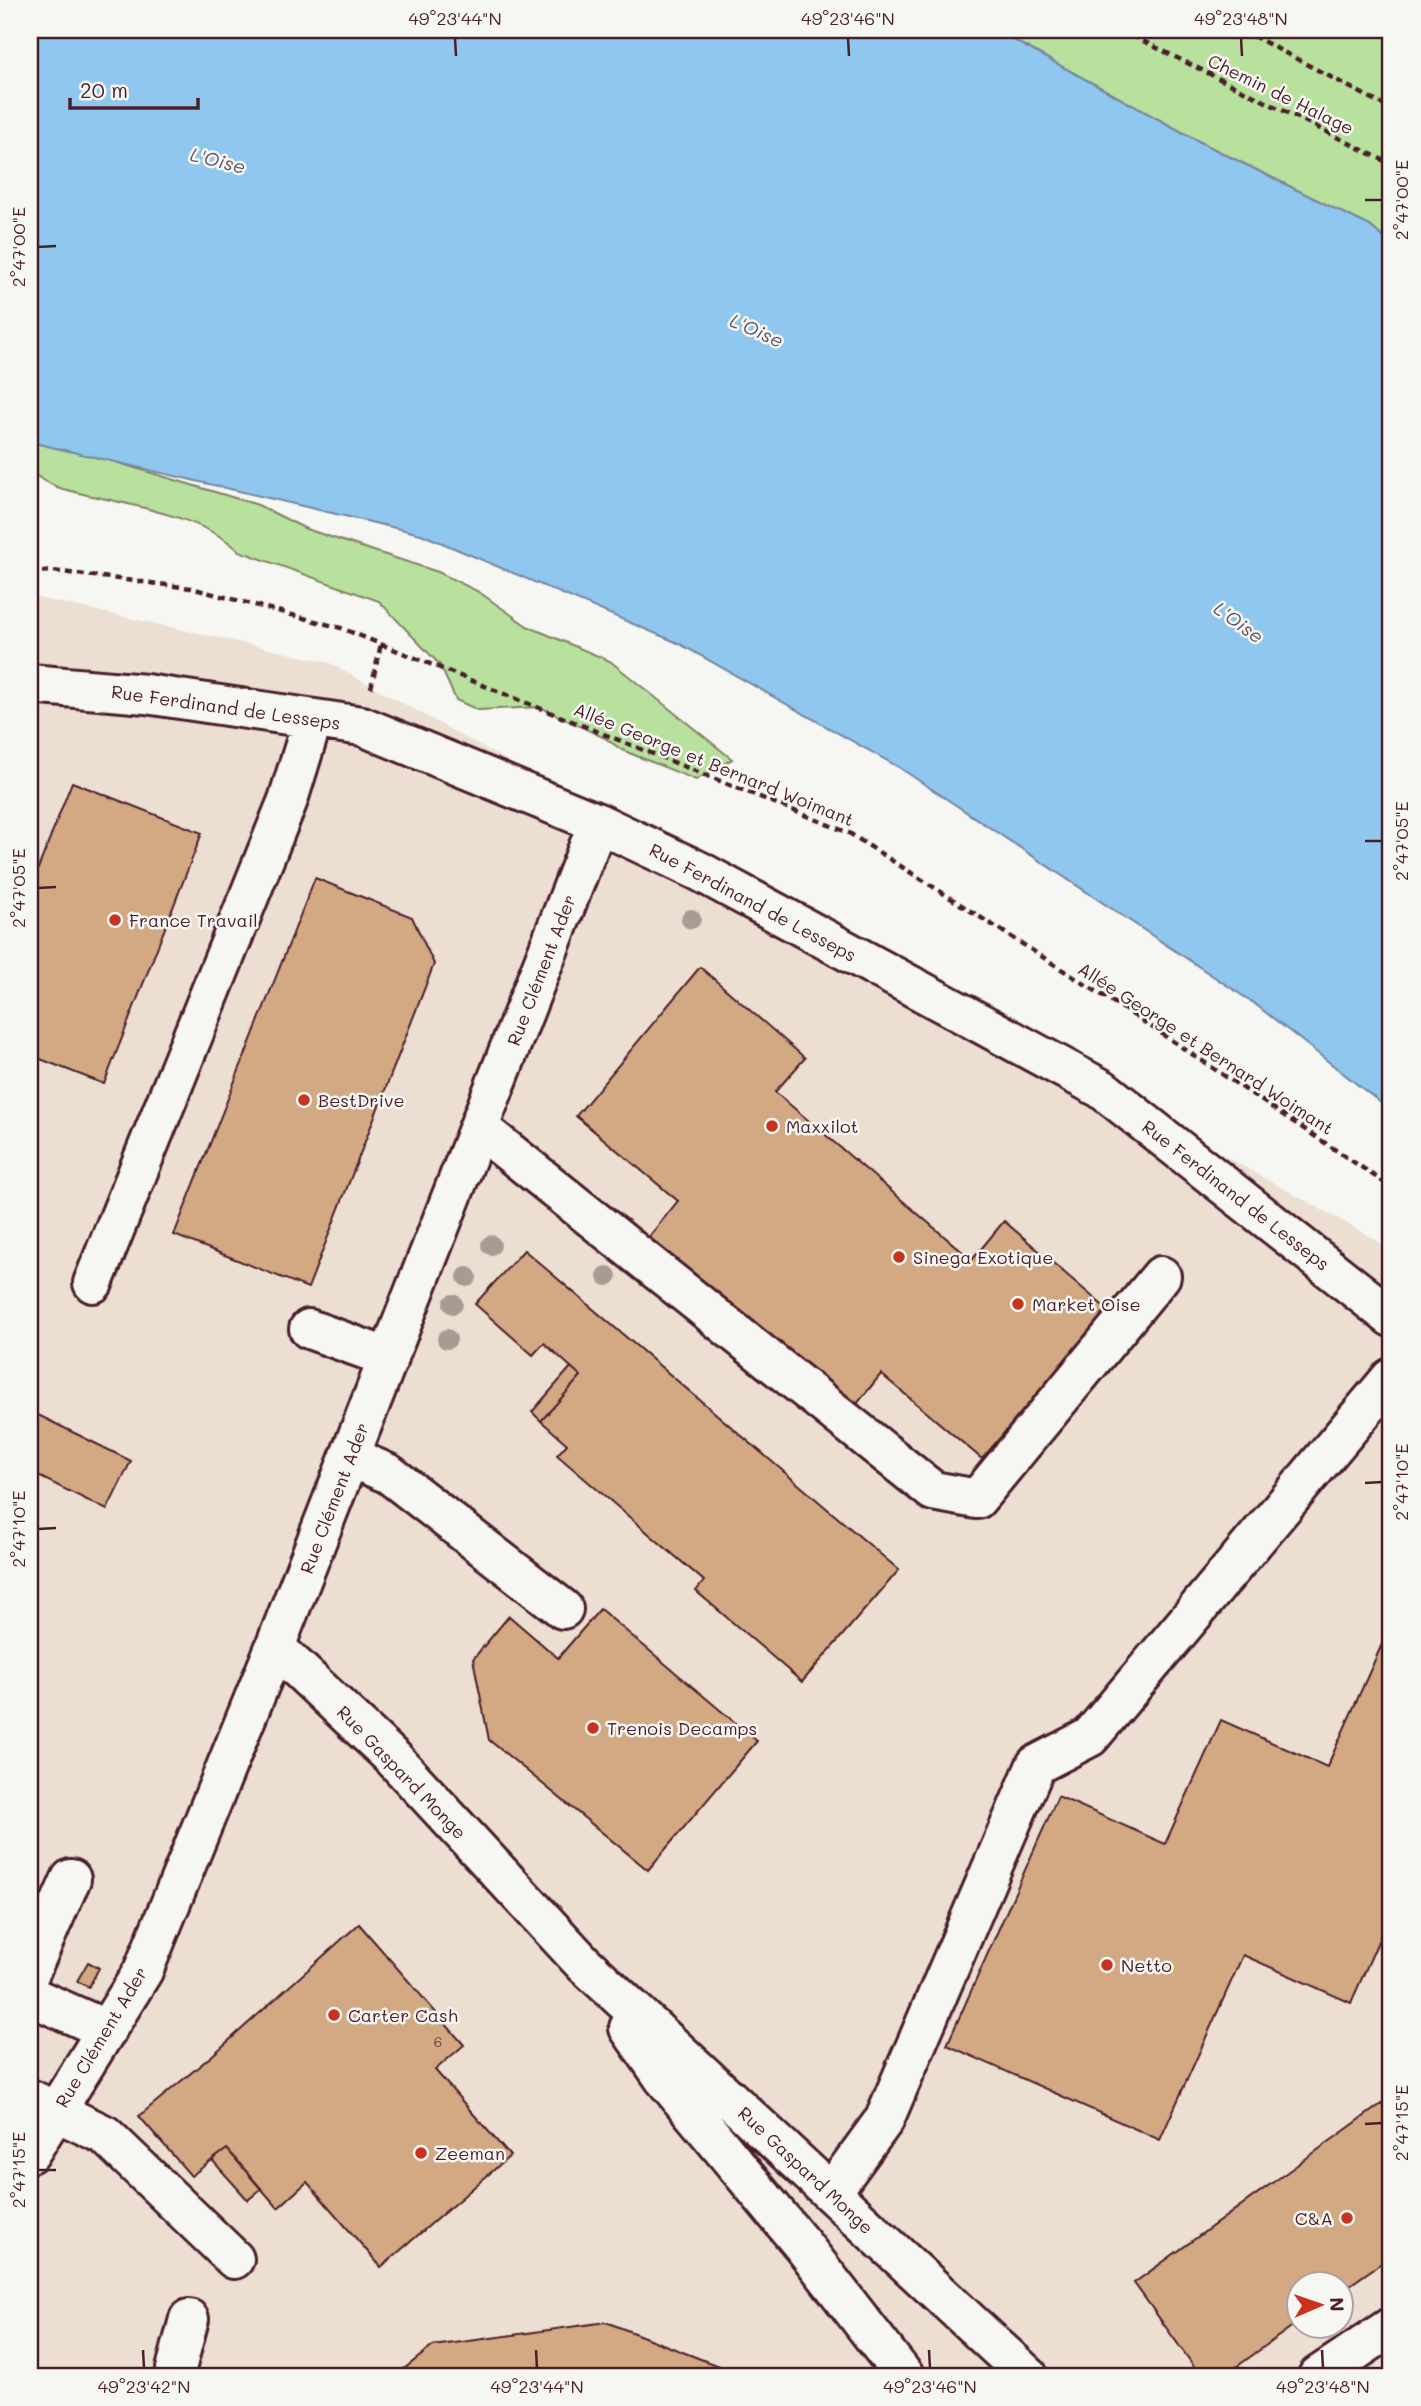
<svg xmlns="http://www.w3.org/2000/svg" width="1421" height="2406" viewBox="0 0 1421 2406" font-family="Mali,sans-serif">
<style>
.built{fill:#ecdfd1;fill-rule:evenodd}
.green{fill:#b8e19d;stroke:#818064;stroke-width:2}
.water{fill:#90c7ee;stroke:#7484a0;stroke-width:2}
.building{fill:#d3a984;stroke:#4a1f2b;stroke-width:2}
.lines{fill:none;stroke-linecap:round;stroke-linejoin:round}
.minor-casing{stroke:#4a1f2b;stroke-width:44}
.path{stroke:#4a1f2b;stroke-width:4.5;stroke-dasharray:7 5;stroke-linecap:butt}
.minor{stroke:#f6f6f2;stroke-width:38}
.tree{fill:#a79b94}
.ticks{fill:none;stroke:#4a1f2b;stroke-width:2.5}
.poi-dot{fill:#c8321e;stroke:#f6f6f2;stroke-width:2.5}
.labels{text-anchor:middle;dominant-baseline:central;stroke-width:5;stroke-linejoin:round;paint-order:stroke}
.number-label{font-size:14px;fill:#6c4241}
.street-label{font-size:18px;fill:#4a1f2b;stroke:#f6f6f2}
.poi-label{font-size:18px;fill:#4a1f2b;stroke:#f6f6f2;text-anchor:start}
.water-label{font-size:19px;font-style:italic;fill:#5f5166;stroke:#f6f6f2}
.neatline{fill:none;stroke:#4a1f2b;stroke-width:2.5}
.ticks-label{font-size:18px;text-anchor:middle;fill:#4a1f2b}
</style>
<rect width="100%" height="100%" fill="#f6f6f2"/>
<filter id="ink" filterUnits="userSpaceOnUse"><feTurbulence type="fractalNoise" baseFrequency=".0143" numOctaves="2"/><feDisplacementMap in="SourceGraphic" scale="14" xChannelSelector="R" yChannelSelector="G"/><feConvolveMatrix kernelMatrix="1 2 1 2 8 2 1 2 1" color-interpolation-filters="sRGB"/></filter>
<g filter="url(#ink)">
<path class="built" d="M 30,596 L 328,662 L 1375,1239 L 1391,1256 L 1391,2376 L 30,2376 ZM 1298,2284 L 1340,2284 L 1340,2326 L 1298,2326 Z"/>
<path class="green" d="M 995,30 L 1391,30 L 1391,244 L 1370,226 L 1202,143 Z
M 30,439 L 49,442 L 258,505 L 306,529 L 438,572 L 479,592 L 527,626 L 610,661 L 732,759 L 696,780 L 622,750 L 605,738 L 540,707 L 478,710 L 456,700 L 440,665 L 379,601 L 239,551 C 200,513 115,503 63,489 C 52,486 40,478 30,472 Z"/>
<path class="water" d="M 30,30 L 995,30 L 1202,143 L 1370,226 L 1391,244 L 1391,1111 L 1255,1004 L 900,768 L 678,643 L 421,534 L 30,442 Z"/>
<path class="building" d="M 72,782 L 202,833 L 104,1084 L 30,1055 L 30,889 Z
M 315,878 L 412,917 L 434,964 L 308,1288 L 174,1235 Z
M 700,967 L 805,1058 L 775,1092 L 972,1260 L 1004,1221 L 1108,1310 L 982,1459 L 881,1374 L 852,1410 L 647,1239 L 678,1201 L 576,1116 Z
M 524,1250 L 899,1570 L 802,1682 L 696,1591 L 704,1581 L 557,1455 L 567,1444 L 541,1421 L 581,1376 L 544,1343 L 533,1355 L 475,1304 Z
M 571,1367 L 581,1376 L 541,1421 L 532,1412 Z
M 34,1413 L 131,1461 L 107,1510 L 30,1472 L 30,1422 Z
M 600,1609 L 757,1741 L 648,1870 L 489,1740 L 473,1659 L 509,1616 L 558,1658 Z
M 1391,1624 L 1391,1912 L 1351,2003 L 1243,1955 L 1160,2140 L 947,2045 L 1058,1796 L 1165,1844 L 1221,1720 L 1327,1767 Z
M 359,1924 L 464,2045 L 435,2070 L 510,2156 L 381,2267 L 307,2182 L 278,2208 L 227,2149 L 191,2176 L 139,2116 L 215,2053 Z
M 88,1962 L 99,1968 L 89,1987 L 77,1981 Z
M 1391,2097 L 1391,2256 L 1340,2292 L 1340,2284 L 1298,2284 L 1298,2322 L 1224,2376 L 1201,2376 L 1134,2283 Z
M 227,2149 L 261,2189 L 248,2200 L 212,2160 Z
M 606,2322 L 744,2376 L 395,2376 L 433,2346 Z"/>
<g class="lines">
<g class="minor-casing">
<path id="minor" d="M 30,684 L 146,694 L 362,726 L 598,823 L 699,871 L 1102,1089 L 1391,1317
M 479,1128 L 933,1491 L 977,1499 L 1161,1276
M 93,1283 L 288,800 L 313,719
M 309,1329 L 389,1358
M 350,1457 L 389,1474 L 563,1609
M 275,1647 L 393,1758 L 583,1963 L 1028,2376
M 30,1972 L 71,1879
M 30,1996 L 107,2030
M 629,2028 L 663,2077 L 804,2247 L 904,2376
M 30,2099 L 105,2135 L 234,2259
M 30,2153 L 143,1971 L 275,1647 L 598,823
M 831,2193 L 884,2120 L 1036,1765 L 1090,1737 L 1391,1378
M 178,2376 L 176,2369 L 189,2319
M 1318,2376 L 1391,2327"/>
</g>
<path class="path" d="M 1121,30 L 1391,164
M 1242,30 L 1391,109
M 30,572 L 53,571 L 191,588 L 341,628 L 849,833 L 1141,1020 L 1391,1187
M 371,688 L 381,644"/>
<use href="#minor" class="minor"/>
</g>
<g class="tree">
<circle cx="691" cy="919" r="10"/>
<circle cx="491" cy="1245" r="10"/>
<circle cx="607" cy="1276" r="10"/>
<circle cx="467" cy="1277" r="10"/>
<circle cx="453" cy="1304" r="10"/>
<circle cx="447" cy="1339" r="10"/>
</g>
</g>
<path class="ticks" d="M 455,38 L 456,56M 848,38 L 849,56M 1241,38 L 1242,56M 1365,200 L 1382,200M 38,247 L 56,246M 1365,841 L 1382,841M 38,888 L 56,887M 1365,1483 L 1382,1482M 38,1529 L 56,1528M 1365,2124 L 1382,2123M 38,2170 L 56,2170M 143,2350 L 144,2368M 536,2350 L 537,2368M 929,2350 L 930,2368M 1322,2350 L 1323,2368"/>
<g class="poi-dot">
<circle cx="115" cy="920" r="7"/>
<circle cx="304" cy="1100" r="7"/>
<circle cx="772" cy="1126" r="7"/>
<circle cx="899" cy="1257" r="7"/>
<circle cx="1018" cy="1304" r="7"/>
<circle cx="593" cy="1728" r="7"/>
<circle cx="1107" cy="1965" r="7"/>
<circle cx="334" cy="2015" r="7"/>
<circle cx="421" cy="2153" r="7"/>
<circle cx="1347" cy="2218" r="7"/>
</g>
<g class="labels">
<g class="number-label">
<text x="438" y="2041">6</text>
</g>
<g class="street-label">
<text transform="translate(1281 94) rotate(26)">Chemin de Halage</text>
<text transform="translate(226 707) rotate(8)">Rue Ferdinand de Lesseps</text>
<text transform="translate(714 764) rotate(22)">Allée George et Bernard Woimant</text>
<text transform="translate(753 902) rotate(28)">Rue Ferdinand de Lesseps</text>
<text transform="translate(541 970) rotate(-69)">Rue Clément Ader</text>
<text transform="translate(1206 1048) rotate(33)">Allée George et Bernard Woimant</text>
<text transform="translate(1236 1195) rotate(38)">Rue Ferdinand de Lesseps</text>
<text transform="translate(334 1498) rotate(-69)">Rue Clément Ader</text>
<text transform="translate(402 1772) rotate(46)">Rue Gaspard Monge</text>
<text transform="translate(101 2037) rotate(-59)">Rue Clément Ader</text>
<text transform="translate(806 2170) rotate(43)">Rue Gaspard Monge</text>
</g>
<g class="poi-label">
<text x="129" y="920">France Travail</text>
<text x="318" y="1100">BestDrive</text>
<text x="786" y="1126">Maxxilot</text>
<text x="913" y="1257">Sinega Exotique</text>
<text x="1032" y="1304">Market Oise</text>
<text x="607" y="1728">Trenois Decamps</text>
<text x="1121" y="1965">Netto</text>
<text x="348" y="2015">Carter Cash</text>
<text x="435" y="2153">Zeeman</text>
<text x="1333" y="2218" text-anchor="end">C&amp;A</text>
</g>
<g class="water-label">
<text transform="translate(218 160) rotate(14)">L'Oise</text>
<text transform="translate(757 330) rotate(24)">L'Oise</text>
<text transform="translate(1239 622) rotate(36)">L'Oise</text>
</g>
</g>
<rect width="1421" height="2406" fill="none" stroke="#f6f6f2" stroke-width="77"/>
<g transform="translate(1320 2305) rotate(88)"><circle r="33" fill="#f6f6f2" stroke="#b1a0a2" stroke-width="2"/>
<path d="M0-5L12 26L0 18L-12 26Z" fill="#c8321e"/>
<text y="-10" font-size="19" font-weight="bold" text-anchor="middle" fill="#4a1f2b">N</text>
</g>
<path d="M70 98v10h128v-10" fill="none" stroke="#4a1f2b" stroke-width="3.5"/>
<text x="80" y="98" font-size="21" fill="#4a1f2b" stroke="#f6f6f2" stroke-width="5" paint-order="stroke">20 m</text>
<rect x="38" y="38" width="1344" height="2330" class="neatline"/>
<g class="ticks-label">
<text x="455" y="25">49°23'44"N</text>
<text x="848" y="25">49°23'46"N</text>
<text x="1241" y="25">49°23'48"N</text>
<text transform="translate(1402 200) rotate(-90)" y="6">2°47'00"E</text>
<text transform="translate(19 247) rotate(-90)" y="6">2°47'00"E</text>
<text transform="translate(1402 841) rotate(-90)" y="6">2°47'05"E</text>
<text transform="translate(19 888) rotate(-90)" y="6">2°47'05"E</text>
<text transform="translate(1402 1482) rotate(-90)" y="6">2°47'10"E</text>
<text transform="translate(19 1529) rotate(-90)" y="6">2°47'10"E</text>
<text transform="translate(1402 2123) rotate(-90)" y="6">2°47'15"E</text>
<text transform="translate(19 2170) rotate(-90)" y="6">2°47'15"E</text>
<text x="144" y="2393">49°23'42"N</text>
<text x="537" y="2393">49°23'44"N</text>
<text x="930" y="2393">49°23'46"N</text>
<text x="1323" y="2393">49°23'48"N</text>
</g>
</svg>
